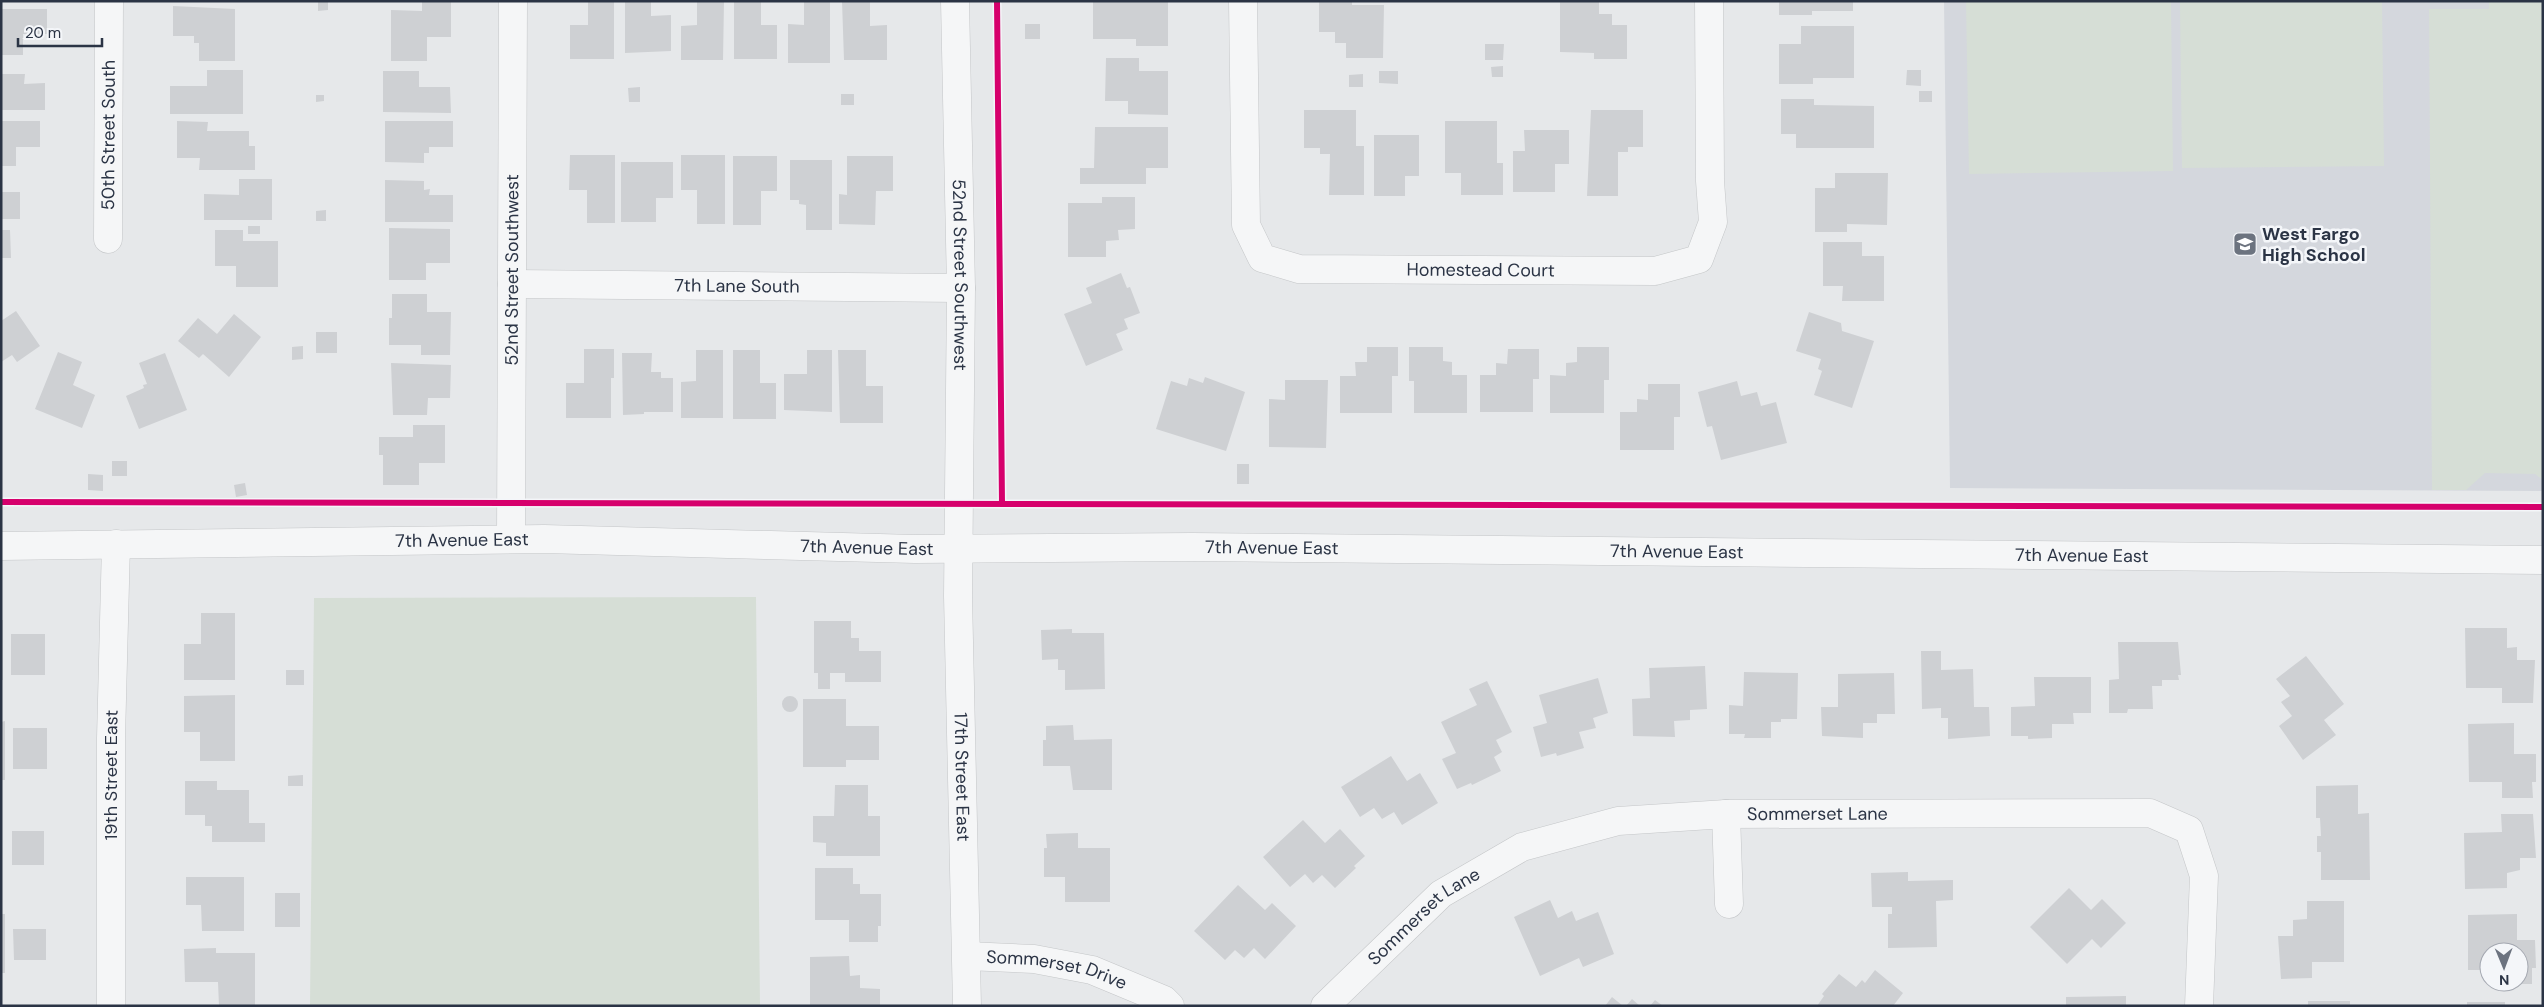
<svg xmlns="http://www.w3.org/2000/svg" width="2544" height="1007" viewBox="0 0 2544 1007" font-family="'DM Sans',sans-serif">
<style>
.built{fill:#d4d7dd}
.green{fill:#d6ded6}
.building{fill:#ced0d3}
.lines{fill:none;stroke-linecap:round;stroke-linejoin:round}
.minor-casing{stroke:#c4c6c8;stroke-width:29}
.tertiary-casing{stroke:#c4c6c8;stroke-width:29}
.minor{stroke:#f5f6f7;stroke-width:28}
.tertiary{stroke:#f5f6f7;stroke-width:28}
.cycleway-casing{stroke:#f4f6f9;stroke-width:9}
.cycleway{stroke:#d6006c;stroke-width:6}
.labels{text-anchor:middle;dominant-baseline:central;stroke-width:5;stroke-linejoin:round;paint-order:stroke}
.street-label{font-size:18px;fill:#2b3445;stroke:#f4f6f9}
.poi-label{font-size:18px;font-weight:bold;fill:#2b3445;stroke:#f4f6f9;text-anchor:start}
</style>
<rect width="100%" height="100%" fill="#e6e8ea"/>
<path class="built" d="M 1944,1 L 2543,1 L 2543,491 L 1950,488 Z"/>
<path class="green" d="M 1966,1 L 2171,1 L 2173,171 L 1969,174 Z
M 2180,1 L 2382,1 L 2384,166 L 2182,168 Z
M 2489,1 L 2543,1 L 2543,480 L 2535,474 L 2485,473 L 2466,490 L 2432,490 L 2429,9 L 2489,9 Z
M 756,597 L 760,1006 L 310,1006 L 314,598 Z"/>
<path class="building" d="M 318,1 L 328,1 L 328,10 L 318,11 Z
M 422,1 L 451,1 L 451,37 L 427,37 L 427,61 L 391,61 L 391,10 L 422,11 Z
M 588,1 L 614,1 L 614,59 L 570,59 L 570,25 L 588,25 Z
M 625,1 L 651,1 L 651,16 L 671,15 L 671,51 L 625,53 Z
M 697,1 L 724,1 L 723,60 L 681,60 L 681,26 L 697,25 Z
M 734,1 L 761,1 L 761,25 L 777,25 L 777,59 L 734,59 Z
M 804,1 L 830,1 L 830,63 L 788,63 L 788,24 L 804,25 Z
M 842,1 L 870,1 L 870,26 L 887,25 L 887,60 L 844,60 Z
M 1093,1 L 1168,2 L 1168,46 L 1136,46 L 1136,39 L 1093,39 Z
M 1319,1 L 1352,1 L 1352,5 L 1384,5 L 1383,58 L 1346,58 L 1346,43 L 1335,43 L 1335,32 L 1319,32 Z
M 1560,1 L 1599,1 L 1599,14 L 1612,14 L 1612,25 L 1627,25 L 1627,59 L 1594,59 L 1594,53 L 1560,52 Z
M 1779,1 L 1853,1 L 1853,11 L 1812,11 L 1812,15 L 1779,15 Z
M 173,6 L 235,9 L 235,61 L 199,61 L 199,43 L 194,43 L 194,36 L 173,36 Z
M 1,9 L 47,9 L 47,34 L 23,34 L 23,55 L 1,55 Z
M 1025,24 L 1040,24 L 1040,39 L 1025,39 Z
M 1801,26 L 1854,26 L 1854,78 L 1813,78 L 1813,84 L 1779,84 L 1779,44 L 1801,44 Z
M 1485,44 L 1504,44 L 1503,60 L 1485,60 Z
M 1106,58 L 1139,58 L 1139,71 L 1168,71 L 1168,115 L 1128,114 L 1128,101 L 1105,101 Z
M 1503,66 L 1503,77 L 1492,77 L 1491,67 Z
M 207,70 L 243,70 L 243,114 L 170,114 L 170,86 L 207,86 Z
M 1907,70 L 1921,70 L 1921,86 L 1906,85 Z
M 383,71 L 419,71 L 419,87 L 450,87 L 451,113 L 383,112 Z
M 1379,71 L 1398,71 L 1398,84 L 1379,83 Z
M 1,74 L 25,74 L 24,84 L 45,83 L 45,110 L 1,110 Z
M 1363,74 L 1363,87 L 1349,87 L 1349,75 Z
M 640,87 L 640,102 L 629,102 L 628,88 Z
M 1919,91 L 1932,91 L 1932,102 L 1919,102 Z
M 841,94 L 854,94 L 854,105 L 841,105 Z
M 316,95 L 324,95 L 324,101 L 316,102 Z
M 1781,99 L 1814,99 L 1814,105 L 1874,106 L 1874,148 L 1796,148 L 1796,134 L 1781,134 Z
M 1304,110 L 1356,110 L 1356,146 L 1364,146 L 1364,195 L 1329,195 L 1330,154 L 1320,154 L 1320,148 L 1304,148 Z
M 1591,110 L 1643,110 L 1643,147 L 1628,147 L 1628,152 L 1618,152 L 1618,196 L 1587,196 Z
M 1,121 L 40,121 L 40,147 L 16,147 L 16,166 L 1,166 Z
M 177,121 L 208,122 L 207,131 L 249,131 L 249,146 L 255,146 L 255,170 L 199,170 L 200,158 L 177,158 Z
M 385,121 L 453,121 L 453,147 L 429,147 L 429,153 L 424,153 L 424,163 L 385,162 Z
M 1445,121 L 1497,121 L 1497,163 L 1503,163 L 1503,195 L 1461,195 L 1461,173 L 1445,173 Z
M 1095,127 L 1168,127 L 1168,168 L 1146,168 L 1146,184 L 1080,184 L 1080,168 L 1094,168 Z
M 1524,130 L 1569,130 L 1569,164 L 1555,164 L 1555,192 L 1513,192 L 1513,151 L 1525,151 Z
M 1374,135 L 1419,135 L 1419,176 L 1405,176 L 1405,196 L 1374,196 Z
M 570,155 L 615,155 L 615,223 L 587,223 L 587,190 L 569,190 Z
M 681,155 L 725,155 L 725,224 L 697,224 L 697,190 L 681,190 Z
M 733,156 L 777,156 L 777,191 L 761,191 L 761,225 L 733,225 Z
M 847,156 L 893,156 L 893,191 L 876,191 L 875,225 L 839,224 L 839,194 L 847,195 Z
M 790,160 L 832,160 L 832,230 L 806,230 L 806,205 L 799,204 L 799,200 L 790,200 Z
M 621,162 L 673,162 L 673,198 L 656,198 L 656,222 L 621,222 Z
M 1835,173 L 1888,173 L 1887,225 L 1847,224 L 1847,232 L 1815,232 L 1815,188 L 1835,188 Z
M 239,179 L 272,179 L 272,220 L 204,220 L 204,194 L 239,195 Z
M 385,180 L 424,181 L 424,190 L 430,189 L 429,195 L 453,195 L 453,222 L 385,222 Z
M 1,192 L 20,192 L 20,219 L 1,219 Z
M 1102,197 L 1135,197 L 1135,229 L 1118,230 L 1119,240 L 1106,241 L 1106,257 L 1068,257 L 1068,203 L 1102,203 Z
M 326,210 L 326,221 L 316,221 L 316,211 Z
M 248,226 L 260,226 L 260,234 L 248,234 Z
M 389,228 L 450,229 L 450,263 L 426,263 L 426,280 L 389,280 Z
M 1,230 L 10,230 L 11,258 L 1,258 Z
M 215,230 L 243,230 L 243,241 L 278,241 L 278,287 L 236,287 L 236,266 L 215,266 Z
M 1823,242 L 1862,242 L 1862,256 L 1884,256 L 1884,301 L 1842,301 L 1843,286 L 1823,286 Z
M 1121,273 L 1127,288 L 1130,287 L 1140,313 L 1124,319 L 1128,329 L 1116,334 L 1123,350 L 1086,366 L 1064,314 L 1092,303 L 1086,288 Z
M 392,294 L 427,294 L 427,312 L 451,312 L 450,355 L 421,355 L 421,345 L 389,345 L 389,318 L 392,318 Z
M 16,311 L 40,346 L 17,362 L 12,355 L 1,362 L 1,321 Z
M 1809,312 L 1841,323 L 1842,331 L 1874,341 L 1852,408 L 1814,395 L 1822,371 L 1818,369 L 1821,359 L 1796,351 Z
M 234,314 L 261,337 L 229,377 L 203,354 L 199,358 L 178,341 L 198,318 L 217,334 Z
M 316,332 L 337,332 L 337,353 L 316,353 Z
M 303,346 L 303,359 L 292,360 L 292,347 Z
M 1367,347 L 1398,347 L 1398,376 L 1392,376 L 1392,413 L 1340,413 L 1340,376 L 1356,376 L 1355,362 L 1367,362 Z
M 1409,347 L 1443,347 L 1443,361 L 1452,362 L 1452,375 L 1467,375 L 1467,413 L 1414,413 L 1414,381 L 1409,381 Z
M 1577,347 L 1609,347 L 1609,380 L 1604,380 L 1604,413 L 1550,413 L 1550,375 L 1566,376 L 1566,363 L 1577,362 Z
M 584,349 L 614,349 L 614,378 L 611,378 L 611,418 L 566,418 L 566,383 L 584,383 Z
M 1508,349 L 1539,349 L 1539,379 L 1533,379 L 1533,412 L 1480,412 L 1480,375 L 1496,375 L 1496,363 L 1507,364 Z
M 696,350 L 723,350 L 723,418 L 681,418 L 681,382 L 696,381 Z
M 733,350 L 760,350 L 760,383 L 776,383 L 776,419 L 733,419 Z
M 807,350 L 832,350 L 832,412 L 784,410 L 784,374 L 807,374 Z
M 838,350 L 866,350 L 866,386 L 883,386 L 883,423 L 840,423 Z
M 58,352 L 82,362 L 73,385 L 95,395 L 82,428 L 35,409 Z
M 165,353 L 187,410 L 139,429 L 126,396 L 144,388 L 143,385 L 147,384 L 139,363 Z
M 622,353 L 652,353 L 651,372 L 661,372 L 661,378 L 673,378 L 673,412 L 644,412 L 644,414 L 623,415 Z
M 391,363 L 451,365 L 450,398 L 428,398 L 427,415 L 393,415 Z
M 1205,377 L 1245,392 L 1226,451 L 1156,429 L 1171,381 L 1187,386 L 1189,378 L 1203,383 Z
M 1285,380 L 1328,380 L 1326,448 L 1269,447 L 1269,399 L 1285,400 Z
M 1737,381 L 1741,396 L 1757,392 L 1761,406 L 1776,402 L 1787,443 L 1721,460 L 1712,426 L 1707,427 L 1698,392 Z
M 1648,384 L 1680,384 L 1680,417 L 1674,417 L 1674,450 L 1620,450 L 1620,412 L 1637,412 L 1637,399 L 1648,400 Z
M 413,425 L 445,425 L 445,463 L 419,463 L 419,485 L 383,485 L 383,455 L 379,455 L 379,437 L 413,437 Z
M 112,461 L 127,461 L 127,476 L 112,476 Z
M 1237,464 L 1249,464 L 1249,484 L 1237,484 Z
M 88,474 L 103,475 L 103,491 L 88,490 Z
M 245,483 L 247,495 L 236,497 L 234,485 Z
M 201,613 L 235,613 L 235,680 L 184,680 L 184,644 L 201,644 Z
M 1,620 L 3,620 L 3,680 L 1,680 Z
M 814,621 L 851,621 L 851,638 L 859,638 L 859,651 L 881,651 L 881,682 L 845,682 L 845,673 L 830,673 L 830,689 L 818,689 L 818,673 L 814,673 Z
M 2465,628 L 2507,628 L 2507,648 L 2517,647 L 2517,660 L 2535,660 L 2533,703 L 2502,703 L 2502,688 L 2466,688 Z
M 1072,629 L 1072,633 L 1104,633 L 1105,689 L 1065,690 L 1065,670 L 1058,670 L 1058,659 L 1042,660 L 1041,630 Z
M 11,634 L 45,634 L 45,675 L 11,675 Z
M 2118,642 L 2178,642 L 2181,675 L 2178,675 L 2179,680 L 2162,680 L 2162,686 L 2152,686 L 2153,709 L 2128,709 L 2127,713 L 2109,713 L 2109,680 L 2119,679 Z
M 1921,651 L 1941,651 L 1941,670 L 1973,669 L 1974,707 L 1989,707 L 1990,736 L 1948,739 L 1948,718 L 1941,718 L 1941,708 L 1922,709 Z
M 2306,656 L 2344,704 L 2324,720 L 2336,735 L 2303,760 L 2279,726 L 2292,716 L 2281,702 L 2290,696 L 2276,679 Z
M 1705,666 L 1707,709 L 1690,710 L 1690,720 L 1674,721 L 1675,737 L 1633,736 L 1632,699 L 1650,698 L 1649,668 Z
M 286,670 L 304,670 L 304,685 L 286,685 Z
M 1744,672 L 1798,673 L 1797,719 L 1781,719 L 1781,722 L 1771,722 L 1771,738 L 1744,738 L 1745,734 L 1729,734 L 1729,705 L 1743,706 Z
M 1894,673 L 1895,714 L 1877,714 L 1877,723 L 1863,723 L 1863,738 L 1822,736 L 1821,707 L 1838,707 L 1838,674 Z
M 2034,677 L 2091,677 L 2091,713 L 2073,713 L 2074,724 L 2052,724 L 2052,738 L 2028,739 L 2028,736 L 2011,736 L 2011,707 L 2035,706 Z
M 1598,678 L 1608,713 L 1593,718 L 1596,728 L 1579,732 L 1584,748 L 1557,756 L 1556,753 L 1541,757 L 1533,727 L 1547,723 L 1539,695 Z
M 1487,681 L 1512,732 L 1496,740 L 1502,752 L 1494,757 L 1501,771 L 1472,785 L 1471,783 L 1457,789 L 1442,759 L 1456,753 L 1441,722 L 1477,705 L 1469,689 Z
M 235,695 L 235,761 L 200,761 L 200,732 L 184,732 L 184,696 Z
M782 704a8 8 0 1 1 16 0a8 8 0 1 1-16 0Z
M 803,699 L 846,699 L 846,726 L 879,726 L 879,760 L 846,760 L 846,767 L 803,767 Z
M 5,721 L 5,780 L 1,780 L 1,722 Z
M 2514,723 L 2514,754 L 2536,754 L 2536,782 L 2532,782 L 2533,798 L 2502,798 L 2502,782 L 2469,782 L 2468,724 Z
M 1073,725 L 1074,740 L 1112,739 L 1112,790 L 1073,790 L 1070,766 L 1043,766 L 1043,740 L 1046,740 L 1046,726 Z
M 13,728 L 47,728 L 47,769 L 13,769 Z
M 1391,756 L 1407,781 L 1420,773 L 1438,803 L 1402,825 L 1394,812 L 1382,819 L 1374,808 L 1360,817 L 1341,787 Z
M 303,775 L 303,786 L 288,786 L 288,776 Z
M 185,781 L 217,781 L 217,790 L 249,790 L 249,823 L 265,823 L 265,842 L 212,842 L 212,826 L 205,826 L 205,815 L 185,815 Z
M 835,785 L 868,785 L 868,816 L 880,816 L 880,856 L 826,856 L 826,843 L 813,842 L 813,816 L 834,816 Z
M 2358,785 L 2358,814 L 2369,813 L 2370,880 L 2321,880 L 2321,852 L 2317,852 L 2317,836 L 2321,836 L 2320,818 L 2316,818 L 2316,786 Z
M 2501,814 L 2533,814 L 2536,858 L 2520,858 L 2520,870 L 2507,873 L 2507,888 L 2465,889 L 2464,833 L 2502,832 Z
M 1303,820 L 1325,843 L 1340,829 L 1365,856 L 1354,866 L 1356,868 L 1335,888 L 1322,875 L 1313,883 L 1305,874 L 1290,887 L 1263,857 Z
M 12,831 L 44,831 L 44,865 L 12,865 Z
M 1078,833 L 1078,848 L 1110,848 L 1110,902 L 1065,902 L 1065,877 L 1044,877 L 1044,848 L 1047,848 L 1046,834 Z
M 815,868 L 853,868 L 853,884 L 860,884 L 860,894 L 881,894 L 881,926 L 878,926 L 878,942 L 849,942 L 849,920 L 815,920 Z
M 1908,872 L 1908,881 L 1953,880 L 1953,900 L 1936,901 L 1937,947 L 1888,948 L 1888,914 L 1892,914 L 1892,907 L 1872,907 L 1871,873 Z
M 186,877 L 244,877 L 244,931 L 202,931 L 201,905 L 186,905 Z
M 1238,885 L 1265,910 L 1272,903 L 1296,926 L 1265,959 L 1254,948 L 1244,958 L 1235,950 L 1225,960 L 1194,931 Z
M 2069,888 L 2091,910 L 2102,899 L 2126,923 L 2101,948 L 2092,939 L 2067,964 L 2030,927 Z
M 275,893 L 300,893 L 300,927 L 275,927 Z
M 1550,900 L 1558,918 L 1572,911 L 1576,921 L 1598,912 L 1614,954 L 1583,967 L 1579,958 L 1540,976 L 1514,917 Z
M 2307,901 L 2344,901 L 2344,962 L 2312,962 L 2312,978 L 2281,979 L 2278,936 L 2293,936 L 2293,920 L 2307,919 Z
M 1,914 L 5,914 L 5,973 L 1,973 Z
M 2517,914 L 2517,940 L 2535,940 L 2536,968 L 2532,968 L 2532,984 L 2502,984 L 2502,982 L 2519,982 L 2519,952 L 2489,952 L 2489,970 L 2468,970 L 2468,915 Z
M 13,929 L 46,929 L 46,960 L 14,960 Z
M 216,948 L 216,953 L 255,953 L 255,1006 L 219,1006 L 218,982 L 185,982 L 184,949 Z
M 849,956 L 850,976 L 860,975 L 860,988 L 880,989 L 880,1006 L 810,1006 L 810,957 Z
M 1875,970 L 1903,993 L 1893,1006 L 1817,1006 L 1824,996 L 1822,994 L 1839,974 L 1856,987 L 1862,980 L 1865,983 Z
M 2126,996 L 2126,1006 L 2066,1006 L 2066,997 Z
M 1612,997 L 1623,1006 L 1605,1006 Z
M 1632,999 L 1640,1006 L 1626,1006 Z
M 1655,1000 L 1663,1006 L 1650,1006 Z
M 2308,1001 L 2350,1001 L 2350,1006 L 2308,1006 Z
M 2467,1002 L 2505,1002 L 2505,1006 L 2467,1006 Z"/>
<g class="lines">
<g class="minor-casing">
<g id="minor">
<path id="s1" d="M 1243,1 L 1246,225 L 1262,258 L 1299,269 L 1655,271 L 1699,259 L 1713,222 L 1710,181 L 1709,1"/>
<path id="s2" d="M 108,239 L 109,1"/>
<path id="s3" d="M 512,284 L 961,288"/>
<path id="s4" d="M 511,539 L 513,1"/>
<path d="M 1726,814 L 1729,904"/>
<path id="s5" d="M 967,956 L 1034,959 L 1092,970 L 1164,1000 L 1170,1006"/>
<path id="s6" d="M 111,1006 L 111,738 L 116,544"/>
<path id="s7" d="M 1325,1006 L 1441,894 L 1522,847 L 1618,821 L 1726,814 L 2150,813 L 2189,830 L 2204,876 L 2199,1006"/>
</g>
</g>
<g class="tertiary-casing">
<g id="tertiary">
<path id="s8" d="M 955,1 L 961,288 L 958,596 L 967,1006"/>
<path id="s9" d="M 1,546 L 544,539 L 915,549 L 1192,547 L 2543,560"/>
</g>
</g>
<use href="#minor" class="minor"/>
<use href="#tertiary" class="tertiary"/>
<g class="cycleway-casing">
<path id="cycleway" d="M 997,1 L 1002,503
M 1,502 L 2543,507"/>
</g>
<use href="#cycleway" class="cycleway"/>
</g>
<defs>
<g id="school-square" transform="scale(1.25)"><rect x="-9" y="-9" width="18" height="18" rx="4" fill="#6c737f" stroke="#f4f6f9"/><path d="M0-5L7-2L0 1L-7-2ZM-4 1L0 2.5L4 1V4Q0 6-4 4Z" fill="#fff"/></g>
</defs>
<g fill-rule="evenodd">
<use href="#school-square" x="2245" y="244"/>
</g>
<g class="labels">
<g class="street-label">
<text stroke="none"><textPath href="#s2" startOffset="104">50th Street South</textPath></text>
<text stroke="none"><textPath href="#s4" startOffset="269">52nd Street Southwest</textPath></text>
<text stroke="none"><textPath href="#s1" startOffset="481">Homestead Court</textPath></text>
<text stroke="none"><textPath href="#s8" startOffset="274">52nd Street Southwest</textPath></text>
<text stroke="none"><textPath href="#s3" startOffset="225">7th Lane South</textPath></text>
<text stroke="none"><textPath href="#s9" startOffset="461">7th Avenue East</textPath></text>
<text stroke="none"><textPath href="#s9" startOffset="866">7th Avenue East</textPath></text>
<text stroke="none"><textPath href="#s9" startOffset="1271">7th Avenue East</textPath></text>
<text stroke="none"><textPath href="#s9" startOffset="1676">7th Avenue East</textPath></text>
<text stroke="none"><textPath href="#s9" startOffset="2081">7th Avenue East</textPath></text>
<text stroke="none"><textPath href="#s6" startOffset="231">19th Street East</textPath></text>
<text stroke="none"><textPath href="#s8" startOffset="776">17th Street East</textPath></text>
<text stroke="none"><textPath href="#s7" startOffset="554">Sommerset Lane</textPath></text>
<text stroke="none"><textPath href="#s7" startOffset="134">Sommerset Lane</textPath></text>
<text stroke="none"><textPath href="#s5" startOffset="91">Sommerset Drive</textPath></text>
</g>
<g class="poi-label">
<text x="2262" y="234">West Fargo<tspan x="2262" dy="21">High School</tspan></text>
</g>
</g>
<rect width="2544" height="1007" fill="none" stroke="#2b3445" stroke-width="5"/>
<g transform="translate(2504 967) rotate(179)"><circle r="24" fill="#f4f6f9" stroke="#a4a8b1"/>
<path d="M0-4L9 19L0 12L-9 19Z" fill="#6c737f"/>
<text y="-8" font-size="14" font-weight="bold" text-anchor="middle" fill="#2b3445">N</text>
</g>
<path d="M18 38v8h84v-8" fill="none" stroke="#2b3445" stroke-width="2.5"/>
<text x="25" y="38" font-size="15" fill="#2b3445" stroke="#f4f6f9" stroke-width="4" paint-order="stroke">20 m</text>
</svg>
